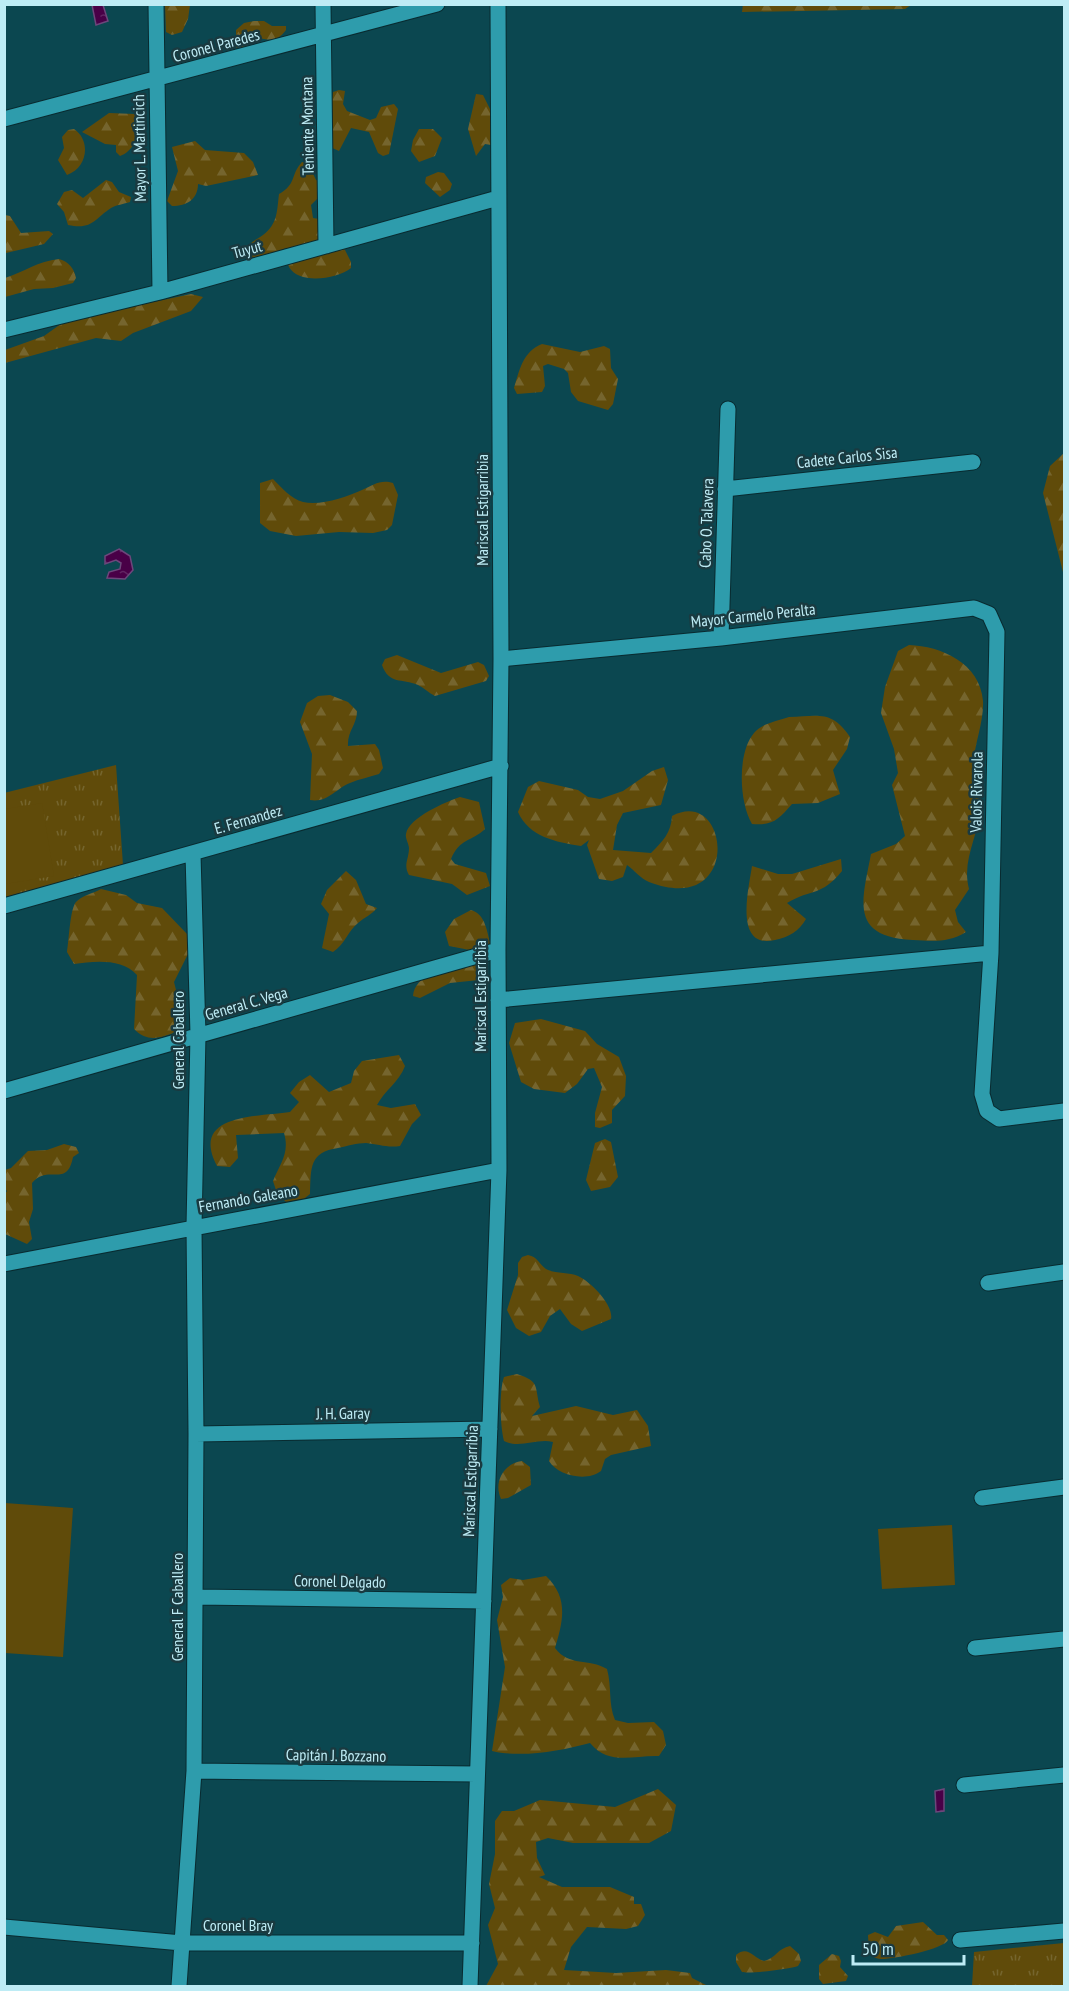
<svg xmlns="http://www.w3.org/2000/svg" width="1069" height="1991" viewBox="0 0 1069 1991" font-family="'PT Sans Narrow',sans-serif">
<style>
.forest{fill:url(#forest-firs)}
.park{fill:url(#park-tufts)}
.garden{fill:#604b0a}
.water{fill:url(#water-ripples);stroke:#6c477b;stroke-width:1.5}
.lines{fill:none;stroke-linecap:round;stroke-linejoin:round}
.minor-casing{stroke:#092b30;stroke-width:17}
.minor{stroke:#2e9cac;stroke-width:15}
.labels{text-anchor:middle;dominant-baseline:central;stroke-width:5;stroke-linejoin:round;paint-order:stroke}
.street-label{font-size:16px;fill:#beecf5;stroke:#1a3a40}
</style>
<defs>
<pattern id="forest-firs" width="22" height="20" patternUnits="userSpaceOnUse" patternTransform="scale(1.5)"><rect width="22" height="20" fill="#604b0a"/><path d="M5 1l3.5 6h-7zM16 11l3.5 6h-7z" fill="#75652e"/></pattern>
<pattern id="park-tufts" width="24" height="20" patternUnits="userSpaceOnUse" patternTransform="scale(1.5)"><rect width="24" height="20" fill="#604b0a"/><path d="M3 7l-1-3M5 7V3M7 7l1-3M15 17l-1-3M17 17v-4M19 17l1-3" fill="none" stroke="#75652e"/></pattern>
<pattern id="water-ripples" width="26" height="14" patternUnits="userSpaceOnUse" patternTransform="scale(1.5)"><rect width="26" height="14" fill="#490047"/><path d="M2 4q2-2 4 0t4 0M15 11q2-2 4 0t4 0" fill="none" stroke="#612562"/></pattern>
</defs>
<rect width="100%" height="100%" fill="#0b4750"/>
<path class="forest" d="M 743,4 L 911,4 L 911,5 L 905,9 L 742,12 Z
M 165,5 L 190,5 L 188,19 L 182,32 L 172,35 L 166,32 Z
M 254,21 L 264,21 L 272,26 L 286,26 L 286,30 C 277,42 271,40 257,38 L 246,46 L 236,48 L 236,30 L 244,23 Z
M 339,90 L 345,91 L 343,104 L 347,111 L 370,120 L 376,118 L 381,107 L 394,104 L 398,109 L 389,154 L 383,156 L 378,153 L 369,132 L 351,128 L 339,151 L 328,146 C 331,128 330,110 333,92 Z
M 476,94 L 483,95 L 491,111 L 497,146 L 485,144 L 476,156 L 468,129 Z
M 109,113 L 135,114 L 140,118 C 142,132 134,151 120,156 L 116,152 L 116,145 L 105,144 L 82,132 Z
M 74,129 C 91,140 88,168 67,175 L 58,160 L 64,148 L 62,137 L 68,130 Z
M 419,129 L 433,129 L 442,138 L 435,156 L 419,162 L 411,151 L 413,140 Z
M 195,141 L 205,150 L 244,153 L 253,162 L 258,175 L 206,186 L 198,184 C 198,199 187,206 172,206 L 167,201 L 178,171 L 172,147 Z
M 302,162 L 308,163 L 316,180 L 322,182 L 319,197 L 311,205 L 313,218 L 319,219 L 345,250 L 351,262 L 351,268 C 337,279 299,285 289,267 C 287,262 287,253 286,248 L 263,258 L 249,257 L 246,251 C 250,241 255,241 263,235 C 278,224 277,210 279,194 C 297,184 290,175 302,162 Z
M 438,172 L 444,173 L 452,184 L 450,190 L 440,197 L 425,183 L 426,177 Z
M 106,180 L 112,182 L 119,192 L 131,197 L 130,202 C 124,204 116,205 111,208 C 94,219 93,230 68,225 L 64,212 L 57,204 L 64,192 L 72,190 L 83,198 Z
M 5,215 L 10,216 L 21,233 L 49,231 L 53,234 L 44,244 L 6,253 Z
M 59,259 C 69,262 74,268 76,278 L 73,283 L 53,288 L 34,289 L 5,297 L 5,278 C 24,272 38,261 59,259 Z
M 191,294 L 203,297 L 191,311 L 133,333 L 121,341 L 96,338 L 5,363 L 5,350 L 44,336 L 65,321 Z
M 542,344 L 580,352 L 604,346 L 610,349 L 611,368 L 618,379 L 613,404 L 608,410 L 578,401 L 571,392 L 568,373 L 564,369 L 548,364 L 543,366 L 545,386 L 542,392 L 517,394 L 514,388 C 519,371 523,351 542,344 Z
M 1064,453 L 1064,576 L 1043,493 L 1050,466 Z
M 273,479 C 281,487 291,499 303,502 C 321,506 346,497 362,490 C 373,485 381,479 393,483 L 398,495 L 392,525 L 387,530 L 373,533 L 339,532 L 296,536 L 270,531 L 260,523 L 260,483 Z
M 909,645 C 941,646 980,663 983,701 C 984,723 973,747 973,769 C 972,782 981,792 981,804 C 980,834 961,859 969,889 L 955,910 L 958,922 L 966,932 C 948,943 933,941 913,940 C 849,937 862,901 871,854 L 896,844 L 905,836 L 892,785 L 898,773 L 894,749 L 881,713 L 885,687 L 898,651 Z
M 397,655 L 441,673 L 478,662 L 484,665 L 489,676 L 486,681 L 435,696 C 429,693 424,688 418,685 C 402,678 389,685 382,665 L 385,659 Z
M 330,695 L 348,702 L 357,711 C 357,725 347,731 348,746 L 375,744 L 379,750 L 383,768 L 379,774 C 370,777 359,779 350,783 C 335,789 328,803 310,800 L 312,754 L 300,722 L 307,703 L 318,696 Z
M 789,717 C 819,716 832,710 850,737 L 847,749 L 833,770 L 840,794 L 818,803 L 792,804 C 779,819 773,826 752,824 C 739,802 737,753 754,733 C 762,723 778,721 789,717 Z
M 664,767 L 668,780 L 661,805 L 623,813 L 617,825 L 613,850 L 651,853 C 663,841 671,833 672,816 C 730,785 743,918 649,882 C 641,879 634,870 627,865 L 623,877 L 612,881 L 599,879 L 587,845 L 589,840 L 581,846 C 556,842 529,837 518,812 L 528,787 L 539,781 L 578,790 L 588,797 L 600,799 L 623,791 L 652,771 Z
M 460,797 L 479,802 L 485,829 C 471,842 460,838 451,859 L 455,864 L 486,873 L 490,886 L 467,895 L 452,884 L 409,875 C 403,865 409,859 409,848 C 409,844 405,838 406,834 C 409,817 446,802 460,797 Z
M 841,859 L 842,871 C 821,897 812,888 787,903 L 806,919 C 799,931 789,937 775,940 C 733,950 749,887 752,866 L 778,874 L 792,874 Z
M 346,871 L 356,880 L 366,904 L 377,908 C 371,915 365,917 358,923 C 348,931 345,944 333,952 L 322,948 L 329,914 L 321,904 L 327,890 Z
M 101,889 L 126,895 L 137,903 L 162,908 L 188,935 L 191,948 L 174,982 L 183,1018 L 178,1031 C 161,1038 148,1043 134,1029 L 137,975 C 122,958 94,961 74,964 L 67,952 C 69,940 70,909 76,902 C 81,896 94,893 101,889 Z
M 471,910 C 486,914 487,933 491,946 L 480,952 L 449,946 L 445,932 L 454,919 Z
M 462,964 L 481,965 L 485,977 L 479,980 L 450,983 L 420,998 L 413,996 C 415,974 444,970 462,964 Z
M 541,1019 L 585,1031 L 597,1044 L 619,1057 L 626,1076 L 625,1096 L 612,1110 L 612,1123 L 600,1128 L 595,1127 L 595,1113 L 602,1087 L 594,1068 L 588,1069 L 577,1084 L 565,1093 L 534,1089 L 521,1082 L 509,1043 L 515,1023 Z
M 399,1055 L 405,1066 C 399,1082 385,1090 377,1105 L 391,1108 L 415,1104 L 421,1115 L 412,1124 L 400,1146 C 387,1148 378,1144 366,1143 C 357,1143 347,1146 338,1148 C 309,1152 311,1168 310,1194 L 300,1202 L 287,1203 L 277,1193 L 273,1181 C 280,1164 290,1153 284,1133 L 236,1135 L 238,1158 L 230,1167 L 217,1166 C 189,1113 259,1117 290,1112 L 299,1102 L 290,1093 L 299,1082 L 310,1075 L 329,1092 L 351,1083 L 354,1071 L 362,1061 Z
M 605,1139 L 611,1142 L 618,1177 L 610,1187 L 591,1191 L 586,1180 L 595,1143 Z
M 64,1144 L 76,1147 L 79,1153 L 73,1157 C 67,1189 48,1163 32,1183 L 33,1209 L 29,1222 L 32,1239 L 27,1244 L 5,1234 L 5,1194 L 7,1191 L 5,1189 L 5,1170 L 11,1168 L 28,1151 L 47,1150 Z
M 528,1255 C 538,1257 539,1264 546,1269 C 555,1274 569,1272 578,1276 C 591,1282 614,1305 611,1319 L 582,1331 L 571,1324 L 560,1309 L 550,1316 L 541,1332 L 529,1336 L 516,1328 L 507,1310 L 518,1275 L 518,1263 L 522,1257 Z
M 517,1374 C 541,1382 534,1386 540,1407 L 532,1416 L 576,1406 L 613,1415 L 637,1410 L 648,1426 L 651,1446 L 611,1455 L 605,1459 L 601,1471 C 587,1482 558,1476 549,1461 L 553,1442 C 537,1438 519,1449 504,1441 C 500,1426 499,1391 504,1377 Z
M 522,1461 L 530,1467 L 531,1485 L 508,1498 L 501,1499 C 493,1482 504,1463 522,1461 Z
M 546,1576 C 569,1598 563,1621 555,1648 C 569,1667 589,1658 607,1669 C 612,1687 608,1703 615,1720 L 628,1723 L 654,1722 L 663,1731 L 666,1745 L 659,1756 C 633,1755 609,1766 590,1743 C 561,1751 521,1758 492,1751 L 505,1667 L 497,1620 L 503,1597 L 501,1585 L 510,1578 L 523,1580 Z
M 658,1789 L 676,1805 L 671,1831 L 649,1843 L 573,1843 L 548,1838 L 536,1842 L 537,1858 L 545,1875 L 539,1877 L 562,1887 L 610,1887 L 634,1897 L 634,1904 L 641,1904 L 645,1915 L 638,1926 L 626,1929 L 587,1927 L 571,1947 L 564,1970 L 616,1973 L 666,1970 L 690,1973 L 692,1978 L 708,1986 L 486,1986 L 498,1964 L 488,1925 L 495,1908 L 489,1884 L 495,1854 L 495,1821 L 502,1811 L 514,1811 L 540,1800 L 615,1807 Z
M 923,1922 L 937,1935 L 944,1935 L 948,1940 C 944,1949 894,1959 882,1959 C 877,1959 873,1957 869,1954 L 868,1935 L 875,1932 L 888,1937 L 896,1926 Z
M 790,1946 L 799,1954 L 801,1961 L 798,1966 C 790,1969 750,1974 742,1972 L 736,1962 L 736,1955 C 748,1945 753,1958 764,1961 C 775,1959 778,1948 790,1946 Z
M 832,1954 L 839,1956 L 841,1961 L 840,1967 L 848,1976 L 846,1981 L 823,1984 L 819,1979 L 819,1965 Z"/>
<path class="park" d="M 116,765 L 123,865 L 5,897 L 4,793 Z
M 1064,1943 L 1064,1986 L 972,1986 L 974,1952 Z"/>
<path class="garden" d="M 42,803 L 54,876 L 5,884 L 5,809 Z
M 5,1503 L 73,1508 L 63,1657 L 5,1653 Z
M 952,1525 L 955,1585 L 882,1589 L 878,1529 Z"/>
<path class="water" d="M 92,5 L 103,5 L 108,21 L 96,25 Z
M 119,549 L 130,556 L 133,570 L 125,579 L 107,578 L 109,572 L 120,569 L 121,563 L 116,560 L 105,564 L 105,556 Z
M 944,1789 L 944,1811 L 936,1812 L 935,1791 Z"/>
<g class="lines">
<g class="minor-casing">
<path id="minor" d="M 156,4 L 160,292
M 323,4 L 326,246
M 4,119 L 437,4
M 4,330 L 160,292 L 498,198
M 725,489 L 973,462
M 721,638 L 728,409
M 501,659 L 721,638 L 974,608 L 989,614 L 997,632 L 991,953 L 982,1094 L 987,1111 L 999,1119 L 1064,1111
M 4,906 L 501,766
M 498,1000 L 991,953
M 4,1091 L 498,950
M 4,1264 L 499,1170
M 988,1283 L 1064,1272
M 196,1434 L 490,1429
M 982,1498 L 1064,1487
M 195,1597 L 484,1601
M 975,1648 L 1064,1639
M 194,1771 L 477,1774
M 964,1785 L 1064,1775
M 4,1927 L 182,1943 L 472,1943
M 960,1940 L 1064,1931
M 179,1986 L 194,1771 L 196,1434 L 194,1226 L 198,1035 L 193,854
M 470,1986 L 499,1170 L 498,950 L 501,659 L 498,4"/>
</g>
<use href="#minor" class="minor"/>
</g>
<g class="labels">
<g class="street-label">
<text transform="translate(216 45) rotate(-15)">Coronel Paredes</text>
<text transform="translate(307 126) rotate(-91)">Teniente Montana</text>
<text transform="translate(139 148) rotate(-91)">Mayor L. Martincich</text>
<text transform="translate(247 249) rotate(-15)">Tuyut</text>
<text transform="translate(847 457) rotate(-6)">Cadete Carlos Sisa</text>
<text transform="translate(482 510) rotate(-90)">Mariscal Estigarribia</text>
<text transform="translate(706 523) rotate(-88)">Cabo O. Talavera</text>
<text transform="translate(753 615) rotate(-6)">Mayor Carmelo Peralta</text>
<text transform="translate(976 792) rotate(-89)">Valois Rivarola</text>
<text transform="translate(248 819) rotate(-16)">E. Fernandez</text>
<text transform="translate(480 996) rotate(-90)">Mariscal Estigarribia</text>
<text transform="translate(246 1003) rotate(-16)">General C. Vega</text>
<text transform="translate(178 1040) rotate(-90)">General Caballero</text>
<text transform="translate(248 1198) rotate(-10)">Fernando Galeano</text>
<text transform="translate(343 1413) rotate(-1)">J. H. Garay</text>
<text transform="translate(470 1481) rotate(-88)">Mariscal Estigarribia</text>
<text transform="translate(340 1581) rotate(1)">Coronel Delgado</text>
<text transform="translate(177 1607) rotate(-90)">General F Caballero</text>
<text transform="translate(336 1755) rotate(1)">Capitán J. Bozzano</text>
<text x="238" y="1925">Coronel Bray</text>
</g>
</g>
<rect width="1069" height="1991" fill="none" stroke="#beecf5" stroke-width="12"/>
<path d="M853 1955v9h111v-9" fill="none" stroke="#beecf5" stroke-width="3"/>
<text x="862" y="1955" font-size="18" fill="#beecf5" stroke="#1a3a40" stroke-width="4.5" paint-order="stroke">50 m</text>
</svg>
